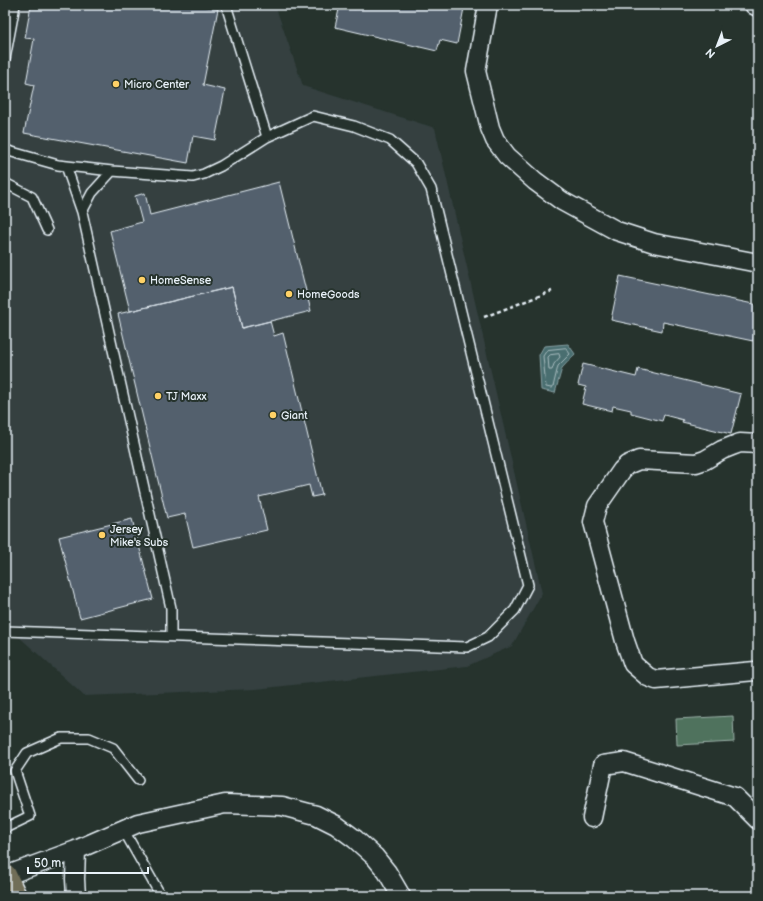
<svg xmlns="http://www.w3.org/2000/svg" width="763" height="901" viewBox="0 0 763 901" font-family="'Balsamiq Sans',sans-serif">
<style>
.built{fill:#344040}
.green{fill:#50725d;stroke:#9cb2aa}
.water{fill:#4a6e6f;stroke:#89a2a6}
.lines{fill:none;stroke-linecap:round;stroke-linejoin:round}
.shore{stroke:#a9bdc1;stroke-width:1}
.building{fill:#53606d;stroke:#e8f1f8}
.lane-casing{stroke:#e8f1f8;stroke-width:12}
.street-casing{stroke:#e8f1f8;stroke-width:21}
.highway-casing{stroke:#e8f1f8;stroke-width:25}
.path{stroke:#e8f1f8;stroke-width:2.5;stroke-dasharray:4 3;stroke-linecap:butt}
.lane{stroke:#26332d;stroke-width:9}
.street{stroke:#26332d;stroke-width:18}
.highway{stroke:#716e59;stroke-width:22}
.poi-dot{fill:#ffd166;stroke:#26332d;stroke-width:1.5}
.labels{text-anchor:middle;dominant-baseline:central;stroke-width:4;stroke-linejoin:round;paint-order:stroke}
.poi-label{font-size:11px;fill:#e8f1f8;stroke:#26332d;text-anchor:start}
</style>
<rect width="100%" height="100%" fill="#26332d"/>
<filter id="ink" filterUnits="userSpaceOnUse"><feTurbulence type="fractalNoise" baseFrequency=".025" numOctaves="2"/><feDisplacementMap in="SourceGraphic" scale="8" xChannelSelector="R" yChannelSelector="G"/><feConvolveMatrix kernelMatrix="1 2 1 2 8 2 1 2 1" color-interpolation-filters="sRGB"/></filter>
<g filter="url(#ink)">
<path class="built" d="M 5,5 L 275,5 L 303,86 L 435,128 L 542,593 L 512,646 L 467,666 L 256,689 L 84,696 L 5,624 Z"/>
<path class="green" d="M 733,716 L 734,742 L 677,745 L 676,719 Z"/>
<path class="water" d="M 568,344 L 575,354 L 562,368 L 555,393 L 541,390 L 539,355 L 544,346 Z"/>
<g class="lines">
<path class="shore" d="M 566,348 L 570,354 L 558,366 L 553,387 L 551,388 L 546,387 L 543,356 L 547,350 Z
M 559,354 L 560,357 L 554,364 L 552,370 L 549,370 L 548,357 L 550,355 Z"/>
</g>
<path class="building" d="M 31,5 L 197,5 L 218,9 L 203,85 L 225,90 L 215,140 L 193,136 L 188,163 L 24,133 L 34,85 L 26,83 L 34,39 L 25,38 Z
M 340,5 L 355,9 L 356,5 L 452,5 L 464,8 L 457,44 L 440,40 L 437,51 L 335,27 Z
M 279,182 L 311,311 L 242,328 L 232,287 L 130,311 L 110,231 L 142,222 L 135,196 L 145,193 L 150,215 Z
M 620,276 L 758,305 L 758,317 L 753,341 L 663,322 L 662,331 L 611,320 Z
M 232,287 L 242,328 L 270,321 L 274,336 L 283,333 L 322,495 L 312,497 L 309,485 L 259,497 L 267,530 L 193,547 L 185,514 L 167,518 L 118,314 Z
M 583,364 L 636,377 L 638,369 L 741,394 L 731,434 L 682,422 L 683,420 L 664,415 L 662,421 L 631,413 L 631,410 L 613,406 L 612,411 L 582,404 L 586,387 L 578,385 Z
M 132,519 L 153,599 L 80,618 L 59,537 Z"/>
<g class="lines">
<g class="lane-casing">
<path id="lane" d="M 226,5 L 267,137
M 5,59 L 15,5
M 5,150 L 58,165 L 112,171 L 193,177 L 204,174 L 221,166 L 267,137 L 313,116 L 354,126 L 390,140 L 416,163 L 431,189 L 528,585 L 515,610 L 488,637 L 467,647 L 5,631
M 66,166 L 82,212 L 171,608 L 171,636
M 5,183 L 32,197 L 47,230
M 82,212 L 92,193 L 112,171
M 5,828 L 30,816 L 15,771 L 27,753 L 61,738 L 89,738 L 113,748 L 138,780
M 123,829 L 161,896"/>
</g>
<g class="street-casing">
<path id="street" d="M 488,5 L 476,71 L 490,128 L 495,140 L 507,156 L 535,181 L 562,201 L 617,231 L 654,243 L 758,263
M 754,5 L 758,7
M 755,671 L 656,680 L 648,677 L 633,664 L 625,641 L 593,522 L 597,506 L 622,470 L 627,465 L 639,460 L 696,463 L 705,460 L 722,450 L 732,446 L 740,443 L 758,444
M 592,818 L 603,765 L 624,762 L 735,797 L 758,820
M 76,850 L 75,879 L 76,896
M 5,876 L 76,850 L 138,823 L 225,804 L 282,806 L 316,815 L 336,825 L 355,839 L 375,857 L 387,872 L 401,896"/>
</g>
<g class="highway-casing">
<path id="highway" d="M 5,875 L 15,896"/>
</g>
<path class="path" d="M 484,317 L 552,291"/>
<use href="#lane" class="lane"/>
<use href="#street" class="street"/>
<use href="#highway" class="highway"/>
</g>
</g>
<g class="poi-dot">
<circle cx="116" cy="84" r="4"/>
<circle cx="142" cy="280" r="4"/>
<circle cx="289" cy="294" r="4"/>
<circle cx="158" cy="396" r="4"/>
<circle cx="273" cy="415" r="4"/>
<circle cx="102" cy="535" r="4"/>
</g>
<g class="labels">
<g class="poi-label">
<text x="124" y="84">Micro Center</text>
<text x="150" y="280">HomeSense</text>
<text x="297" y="294">HomeGoods</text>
<text x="166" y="396">TJ Maxx</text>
<text x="281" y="415">Giant</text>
<text x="110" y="529">Jersey<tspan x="110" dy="13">Mike's Subs</tspan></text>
</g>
</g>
<rect width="763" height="901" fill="none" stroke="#26332d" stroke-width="20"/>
<rect x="10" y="10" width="743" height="881" fill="none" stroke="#e8f1f8" stroke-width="1.5" filter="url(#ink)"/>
<g transform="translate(717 46) rotate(222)" stroke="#26332d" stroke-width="3" paint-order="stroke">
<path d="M0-3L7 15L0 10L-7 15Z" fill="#e8f1f8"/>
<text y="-6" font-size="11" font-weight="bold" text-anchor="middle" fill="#e8f1f8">N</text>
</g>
<path d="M28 867v6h120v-6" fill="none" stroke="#e8f1f8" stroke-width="2"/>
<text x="34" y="867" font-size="12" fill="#e8f1f8" stroke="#26332d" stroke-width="3" paint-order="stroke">50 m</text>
</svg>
